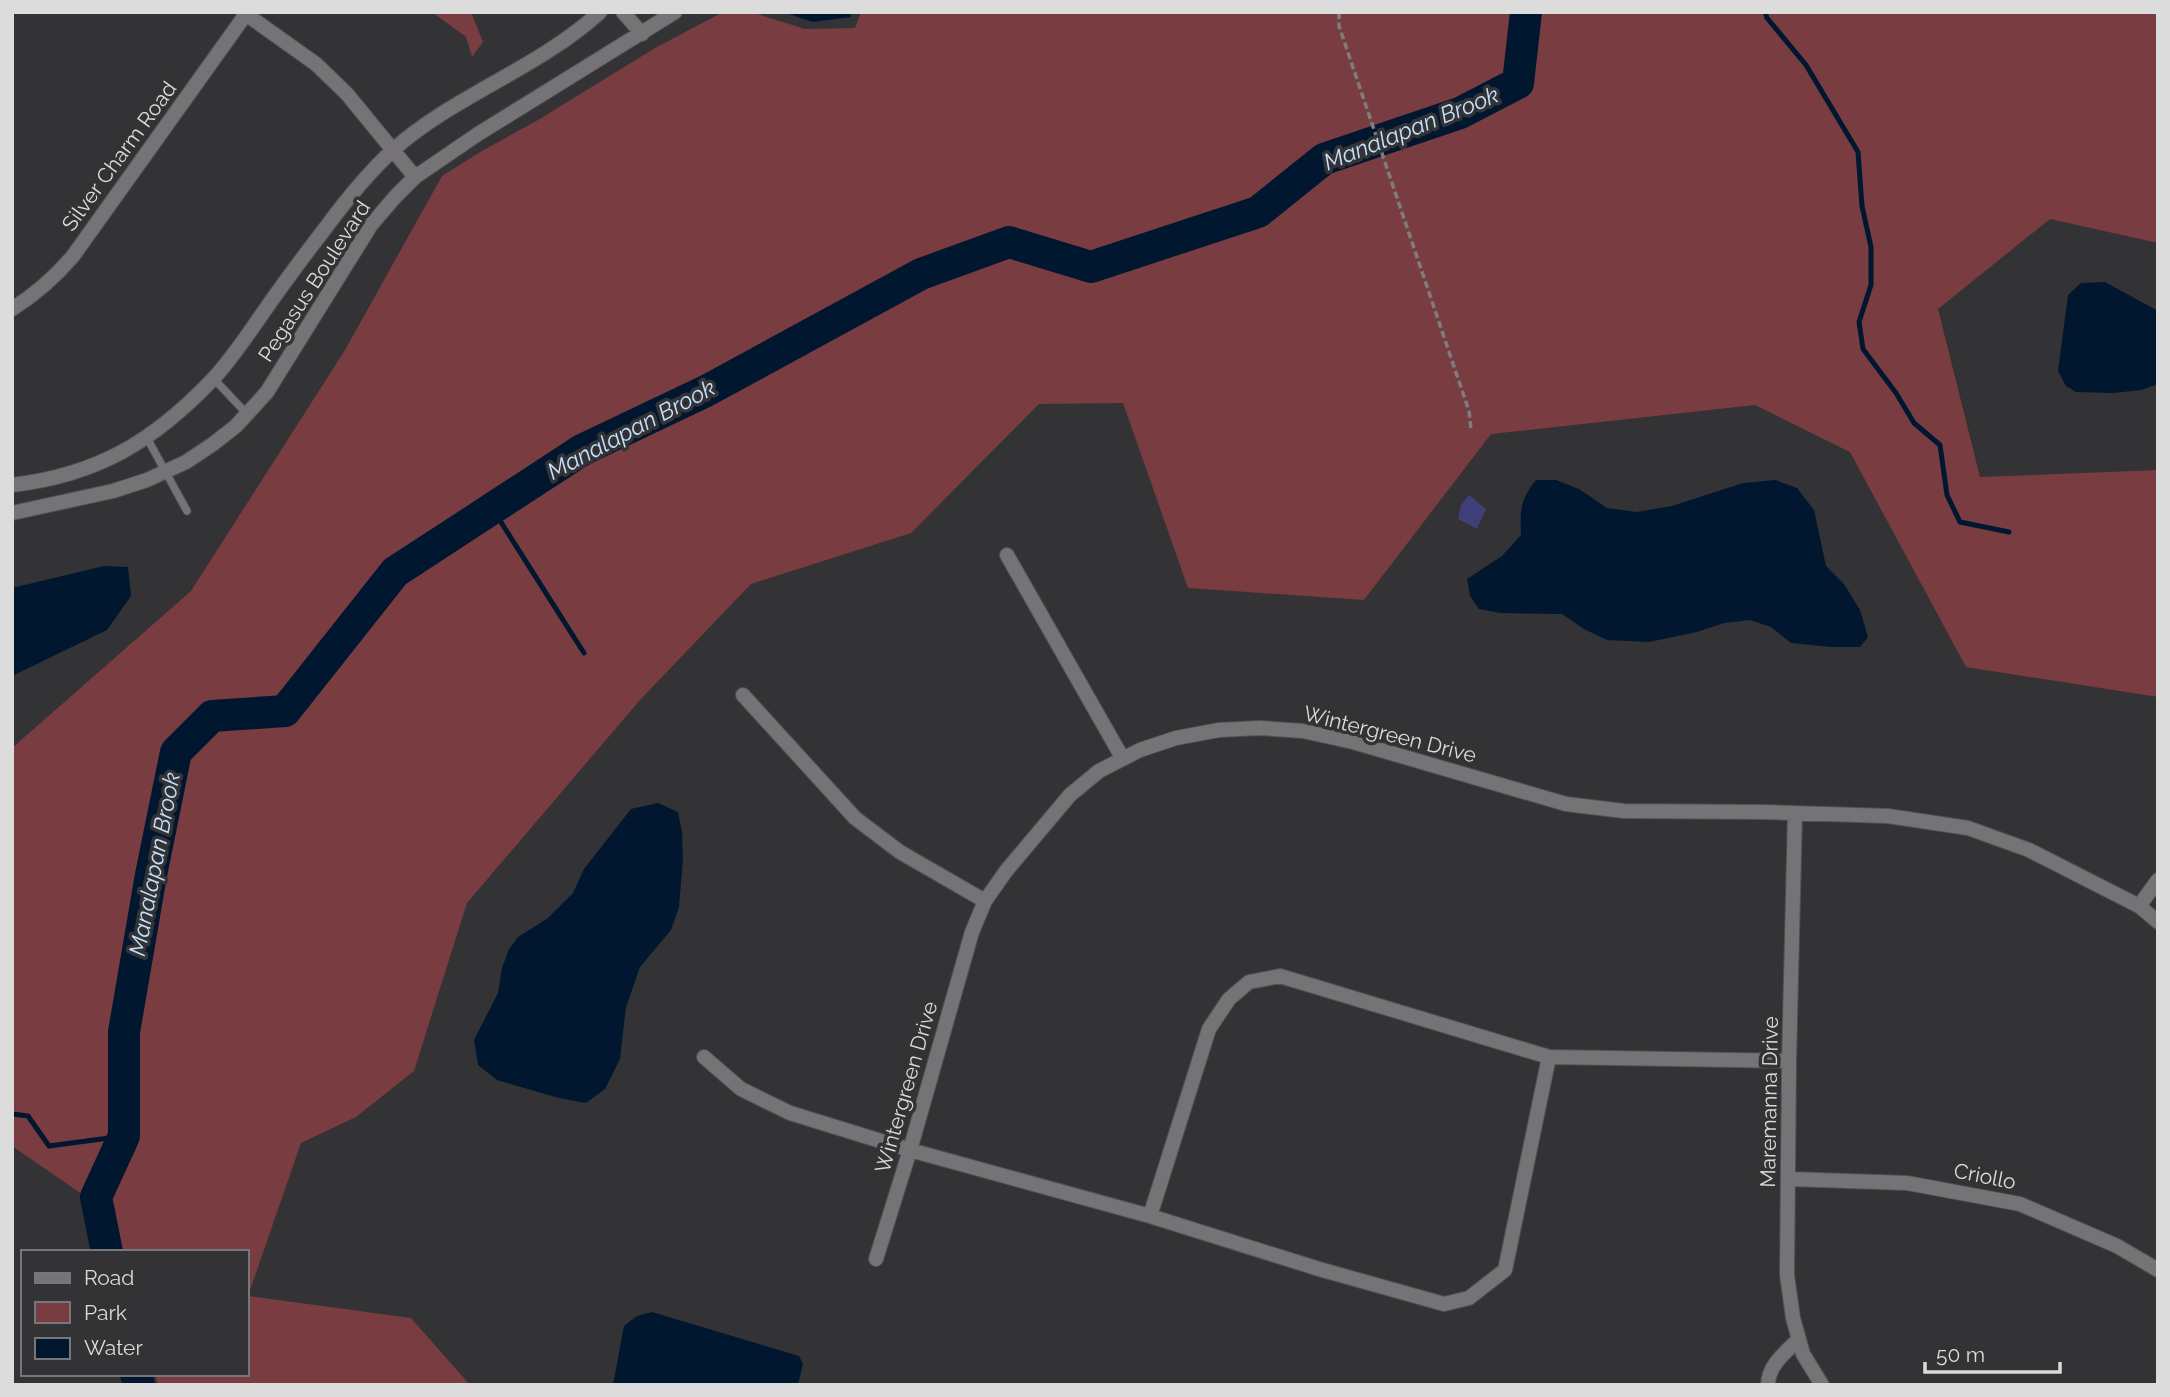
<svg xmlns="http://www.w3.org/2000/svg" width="2170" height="1397" viewBox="0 0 2170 1397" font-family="Raleway,sans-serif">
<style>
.green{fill:#793c40}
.water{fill:#00172f}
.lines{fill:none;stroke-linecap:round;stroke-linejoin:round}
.stream{stroke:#00172f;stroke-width:5}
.river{stroke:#00172f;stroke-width:32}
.building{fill:#3f407a}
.lane-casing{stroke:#515052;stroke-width:9}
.street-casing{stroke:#515052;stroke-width:16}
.path{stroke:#7d7d7e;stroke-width:3.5;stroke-dasharray:7 3.5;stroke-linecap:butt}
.lane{stroke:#757376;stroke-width:7}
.street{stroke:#757376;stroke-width:14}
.labels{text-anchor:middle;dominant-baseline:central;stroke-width:7;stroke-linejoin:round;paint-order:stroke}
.street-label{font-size:21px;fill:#dcdcdd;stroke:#333234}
.water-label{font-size:23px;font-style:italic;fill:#c4e1fe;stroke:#333234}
</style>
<rect width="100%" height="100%" fill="#333234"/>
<path class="green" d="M 432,12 L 471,12 L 483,42 L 472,57 L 466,37 Z
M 723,12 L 751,12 L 805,29 L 855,28 L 861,12 L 2158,12 L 2158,243 L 2050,219 L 1938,309 L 1980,477 L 2158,470 L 2158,697 L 1966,667 L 1850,452 L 1755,405 L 1491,434 L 1364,600 L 1188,588 L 1123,403 L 1039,404 L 911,533 L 751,584 L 640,700 L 467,903 L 414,1071 L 356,1117 L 301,1143 L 248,1296 L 411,1318 L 470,1385 L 158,1385 L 155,1374 L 247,1374 L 247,1252 L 117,1252 L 89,1199 L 12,1146 L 12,748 L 191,591 L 345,350 L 442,176 L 480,152 L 538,120 L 655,48 Z"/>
<path class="water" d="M 783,12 L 850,12 L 851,17 L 813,22 Z
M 2105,282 L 2158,311 L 2158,384 L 2141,390 L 2114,393 L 2076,392 L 2066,386 L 2058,371 L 2068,295 L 2081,283 Z
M 1536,480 L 1556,480 L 1579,489 L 1607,508 L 1637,512 L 1672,506 L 1743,483 L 1775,480 L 1797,488 L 1814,510 L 1826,566 L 1844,584 L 1860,610 L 1868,637 L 1860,647 L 1831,647 L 1791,643 L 1771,627 L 1750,620 L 1724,623 L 1697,632 L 1649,642 L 1607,640 L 1584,629 L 1562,614 L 1500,613 L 1479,609 L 1470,596 L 1467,579 L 1502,556 L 1521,535 C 1520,510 1520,500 1536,480 Z
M 104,566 L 128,567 L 131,596 L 107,630 L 12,676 L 12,588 Z
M 658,803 L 678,812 L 682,832 L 683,859 L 679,907 L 671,930 L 640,967 L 626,1007 L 620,1059 L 605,1089 L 586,1103 L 559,1098 L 497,1080 L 478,1065 L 474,1040 L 498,993 L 502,968 L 509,949 L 518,937 L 548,918 L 573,893 L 584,869 L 631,809 Z
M 652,1312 L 799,1356 L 803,1364 L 798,1385 L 613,1385 L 624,1326 L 637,1316 Z"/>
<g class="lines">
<path class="stream" d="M 1765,12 L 1767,18 L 1806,65 L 1858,152 L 1862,206 L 1871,247 L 1871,285 L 1859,322 L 1863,349 L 1896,393 L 1914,423 L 1940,445 L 1947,495 L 1960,522 L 2009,532
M 492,508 L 584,653
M 12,1114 L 28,1116 L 49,1146 L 124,1136"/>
<path class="river" d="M 107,1252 L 96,1197 L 124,1136 L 124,1032 L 151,875 L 176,752 L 212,716 L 285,711 L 395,572 L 582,450 L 706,391 L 921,274 L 1009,242 L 1091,267 L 1258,212 L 1324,159 L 1460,113 L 1518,83 L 1526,12
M 136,1374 L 139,1385"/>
</g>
<path class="building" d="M 1469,495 L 1486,509 L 1477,529 L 1458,519 L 1461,505 Z"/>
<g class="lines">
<g class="lane-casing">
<path id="lane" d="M 214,379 L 247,414
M 147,438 L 187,511"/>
</g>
<g class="street-casing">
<path id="street" d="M 243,12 L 316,64 L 347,94 L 415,177
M 623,12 L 642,34
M 12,309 C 36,294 55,277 73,256 L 246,14
M 12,485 C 98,475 154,441 213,379 C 230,361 244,340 258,320 C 280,288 303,257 327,226 C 347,199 368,173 393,150 C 453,96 539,68 600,12
M 12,513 L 113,491 L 147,480 L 186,462 L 213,444 L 236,426 L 267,392 L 371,225 L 395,197 L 415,177 L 478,134 L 675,12
M 1007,555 L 1123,759
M 743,695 L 855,818 L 900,852 L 985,901
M 1795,813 L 1789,1061 L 1787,1275 L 1793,1318 L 1803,1354 L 1822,1385
M 2139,906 L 2158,880
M 704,1057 L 741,1089 L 790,1113 L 910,1150 L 1150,1216 L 1319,1269 L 1444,1304 L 1469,1298 L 1505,1270 L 1549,1057 L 1280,976 L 1249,982 L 1229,999 L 1209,1029 L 1150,1216
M 1549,1057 L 1789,1061
M 1789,1179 L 1907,1183 L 2020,1204 L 2117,1246 L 2158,1270
M 876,1259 L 910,1150 L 972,932 L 985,901 L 1006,871 L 1070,795 L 1099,771 L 1140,750 L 1176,738 L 1219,730 L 1260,728 L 1303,731 L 1353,742 L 1566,804 L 1624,811 L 1761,812 L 1888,816 L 1968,828 L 2029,850 L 2139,906 L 2158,922
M 1768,1385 C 1768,1365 1786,1352 1799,1339"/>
</g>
<path class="path" d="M 1339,12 L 1339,26 L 1469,411 L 1471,430"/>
<use href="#lane" class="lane"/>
<use href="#street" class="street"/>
</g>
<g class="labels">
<g class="street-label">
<text transform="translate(119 156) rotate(-54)">Silver Charm Road</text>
<text transform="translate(314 281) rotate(-57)">Pegasus Boulevard</text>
<text transform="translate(1390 734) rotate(14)">Wintergreen Drive</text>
<text transform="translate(906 1087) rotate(-74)">Wintergreen Drive</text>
<text transform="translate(1769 1102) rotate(-89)">Maremanna Drive</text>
<text transform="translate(1985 1176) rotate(11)">Criollo</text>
</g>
<g class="water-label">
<text transform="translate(1411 128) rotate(-22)">Manalapan Brook</text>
<text transform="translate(631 429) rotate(-28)">Manalapan Brook</text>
<text transform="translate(154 864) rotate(-79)">Manalapan Brook</text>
</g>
</g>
<rect width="2170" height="1397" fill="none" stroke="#dcdcdd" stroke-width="28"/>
<rect x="21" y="1250" width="228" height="126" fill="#333234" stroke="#777678" stroke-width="2"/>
<rect x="35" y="1273" width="35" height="10" fill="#757376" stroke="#777678" stroke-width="2"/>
<text x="84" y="1285" font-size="21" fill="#dcdcdd">Road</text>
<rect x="35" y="1302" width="35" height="21" fill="#793c40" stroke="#777678" stroke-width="2"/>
<text x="84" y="1320" font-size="21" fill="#dcdcdd">Park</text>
<rect x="35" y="1338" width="35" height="21" fill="#00172f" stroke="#777678" stroke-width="2"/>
<text x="84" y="1355" font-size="21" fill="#dcdcdd">Water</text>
<path d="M1925 1362v10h135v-10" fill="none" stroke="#dcdcdd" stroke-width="3.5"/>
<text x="1936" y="1362" font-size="21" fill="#dcdcdd" stroke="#333234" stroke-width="5" paint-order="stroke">50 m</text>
</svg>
